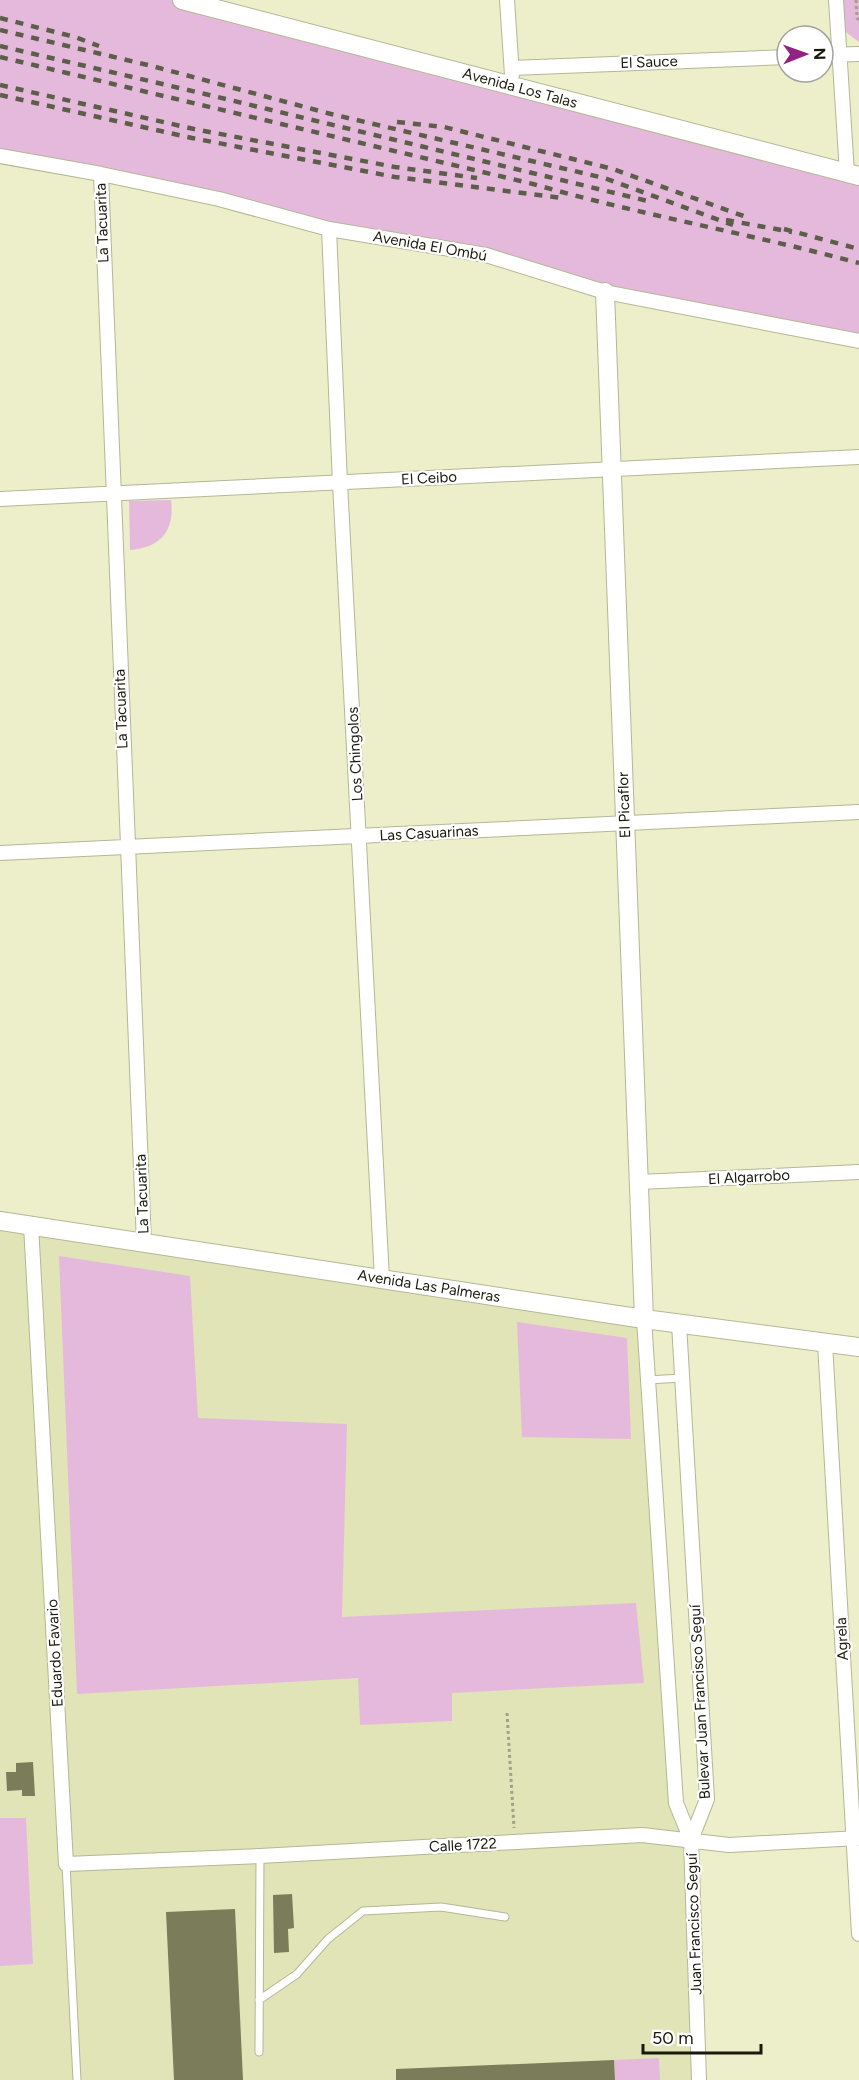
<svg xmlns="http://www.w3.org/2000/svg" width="859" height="2080" viewBox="0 0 859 2080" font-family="Figtree,sans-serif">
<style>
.built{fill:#e1e4b7}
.green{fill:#e5b9db}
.building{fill:#7a7c5a}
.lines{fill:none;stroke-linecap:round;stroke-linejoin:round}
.lane-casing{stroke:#b5b794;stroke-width:9}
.street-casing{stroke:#b5b794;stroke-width:16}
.secondary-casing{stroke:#b5b794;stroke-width:20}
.path{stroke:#a0a286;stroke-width:3;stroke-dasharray:3 3;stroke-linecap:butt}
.lane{stroke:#fff;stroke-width:7}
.street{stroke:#fff;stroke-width:14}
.secondary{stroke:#fff;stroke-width:18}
.rail{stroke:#5d5e4a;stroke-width:4.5;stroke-dasharray:8 8;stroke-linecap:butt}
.labels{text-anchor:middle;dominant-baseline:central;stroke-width:4.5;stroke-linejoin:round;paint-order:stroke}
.street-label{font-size:15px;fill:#19190c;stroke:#fff}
</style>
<rect width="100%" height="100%" fill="#ecefca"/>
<path class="built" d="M 0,1221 L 644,1319 L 676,1803 L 691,1840 L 699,2080 L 0,2080 Z"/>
<path class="green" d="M 0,0 L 182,0 L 859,176 L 859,341 L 605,292 L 486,255 L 0,156 Z
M 842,0 L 859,0 L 859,42 L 843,30 Z
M 171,500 C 175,530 161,548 130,550 L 129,501 Z
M 59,1256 L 190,1276 L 198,1418 L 347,1424 L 342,1617 L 636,1603 L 644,1683 L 452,1693 L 452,1721 L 360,1725 L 358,1678 L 77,1694 Z
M 517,1322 L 627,1338 L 631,1439 L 522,1437 Z
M 0,1818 L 26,1818 L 33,1964 L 0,1966 Z
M 659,2058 L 660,2080 L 615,2080 L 614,2060 Z"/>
<path class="building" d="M 33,1762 L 35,1796 L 22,1796 L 22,1790 L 7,1791 L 6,1772 L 16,1772 L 16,1763 Z
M 292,1894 L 294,1928 L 288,1929 L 289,1952 L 274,1953 L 273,1895 Z
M 235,1909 L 243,2080 L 174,2080 L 166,1912 Z
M 614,2060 L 615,2080 L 396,2080 L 396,2069 Z"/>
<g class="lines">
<g class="lane-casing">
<path id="lane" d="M 647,1380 L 682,1378
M 66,1864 L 77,2080
M 259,2000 L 297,1974 L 328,1939 L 363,1911 L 441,1907 L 505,1917
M 259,2052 L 260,1856"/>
</g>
<g class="street-casing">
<path id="street" d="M 507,0 L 512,75
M 836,0 L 847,173
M 823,55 L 859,54
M 512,68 L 787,57
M 0,156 L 101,174 L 219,199 L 329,229 L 486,255 L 605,292 L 859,341
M 101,174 L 144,1243
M 329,229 L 340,483 L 382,1279
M 0,499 L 859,457
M 0,853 L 859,812
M 639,1182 L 859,1172
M 31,1225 L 66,1864 L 260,1856 L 642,1835 L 729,1845 L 859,1838
M 644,1319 L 676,1803 L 691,1840 L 699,2080
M 679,1324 L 707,1799 L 691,1840
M 825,1343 L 859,1934"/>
</g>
<g class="secondary-casing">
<path id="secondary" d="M 182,0 L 859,176
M 605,292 L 644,1319
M 0,1221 L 644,1319 L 859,1347"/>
</g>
<path class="path" d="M 856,0 L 857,18 L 859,20
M 507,1713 L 514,1828"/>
<use href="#lane" class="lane"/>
<use href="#street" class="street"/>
<use href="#secondary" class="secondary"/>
<path class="rail" d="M 0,18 L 75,37 L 99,46
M 0,30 L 152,66 L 331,114 L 604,178 L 733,225
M 0,46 L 205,94 L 648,201
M 0,57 L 533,184 C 641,215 751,234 859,263
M 0,85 L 194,129 L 395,167 L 477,178
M 0,95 L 192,138 L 395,177 L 562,198
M 397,122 L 444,127 L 613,169 L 749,218
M 726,220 L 792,232
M 784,229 L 859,249"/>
</g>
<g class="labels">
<g class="street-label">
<text transform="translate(649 62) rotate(-2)">El Sauce</text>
<text transform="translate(520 88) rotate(15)">Avenida Los Talas</text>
<text transform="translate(102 223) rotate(-92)">La Tacuarita</text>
<text transform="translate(430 246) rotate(10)">Avenida El Ombú</text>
<text transform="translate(429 478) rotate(-3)">El Ceibo</text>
<text transform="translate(121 709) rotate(-92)">La Tacuarita</text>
<text transform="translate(355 754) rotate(-93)">Los Chingolos</text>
<text transform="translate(624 805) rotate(-92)">El Picaflor</text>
<text transform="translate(429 833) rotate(-3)">Las Casuarinas</text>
<text transform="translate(749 1177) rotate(-3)">El Algarrobo</text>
<text transform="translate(142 1194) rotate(-92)">La Tacuarita</text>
<text transform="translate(429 1286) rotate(9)">Avenida Las Palmeras</text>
<text transform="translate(842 1639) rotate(-93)">Agrela</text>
<text transform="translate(55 1653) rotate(-93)">Eduardo Favario</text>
<text transform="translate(700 1702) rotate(-93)">Bulevar Juan Francisco Seguí</text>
<text transform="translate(463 1845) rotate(-3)">Calle 1722</text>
<text transform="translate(694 1924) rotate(-92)">Juan Francisco Seguí</text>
</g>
</g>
<g transform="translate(805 54) rotate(89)"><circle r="28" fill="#ffffff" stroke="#a3a39e" stroke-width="1.5"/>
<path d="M0-4.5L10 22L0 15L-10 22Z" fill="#922384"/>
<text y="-9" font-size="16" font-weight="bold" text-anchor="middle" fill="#19190c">N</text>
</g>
<path d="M643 2044v9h118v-9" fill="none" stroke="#19190c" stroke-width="3"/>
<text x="652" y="2044" font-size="18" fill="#19190c" stroke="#ffffff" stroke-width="4.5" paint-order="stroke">50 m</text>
</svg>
